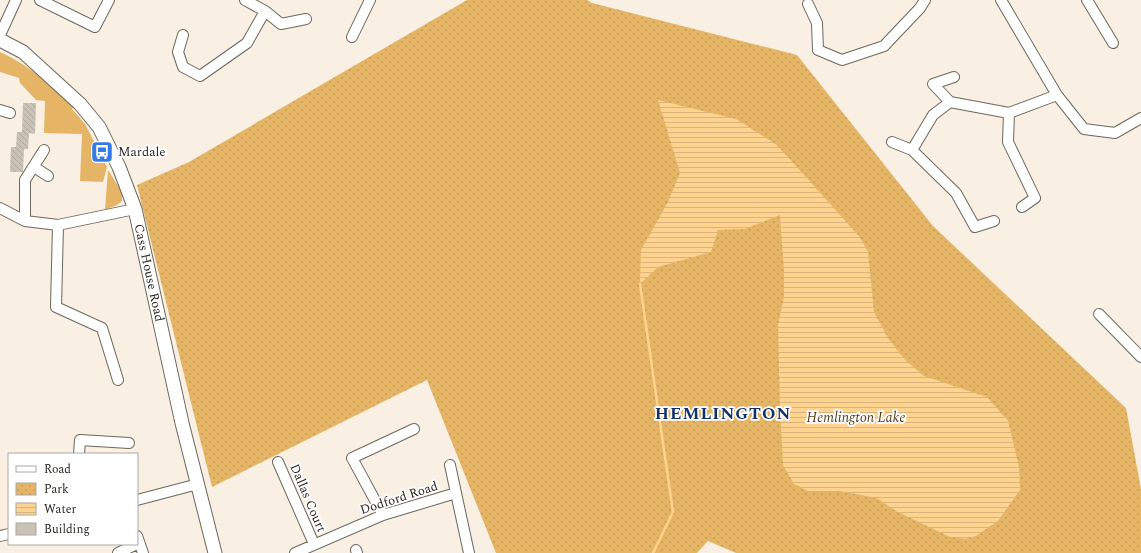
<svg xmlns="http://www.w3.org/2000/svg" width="1141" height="553" viewBox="0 0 1141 553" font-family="Spectral,serif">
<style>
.green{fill:#e5b565}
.park{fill:url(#park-dots)}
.water{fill:url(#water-rules)}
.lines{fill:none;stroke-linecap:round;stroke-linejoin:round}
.stream{stroke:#fdd38f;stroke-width:2.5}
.building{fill:url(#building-back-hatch)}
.street-casing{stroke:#6d665b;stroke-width:12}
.secondary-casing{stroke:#6d665b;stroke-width:15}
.street{stroke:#fff;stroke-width:10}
.secondary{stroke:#fff;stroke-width:13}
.labels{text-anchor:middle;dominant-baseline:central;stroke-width:3.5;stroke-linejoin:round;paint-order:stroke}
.poi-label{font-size:13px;fill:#292621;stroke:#fff;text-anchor:start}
.street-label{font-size:13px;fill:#292621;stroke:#fff}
.water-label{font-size:14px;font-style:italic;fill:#533e19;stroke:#fff}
.district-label{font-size:17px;font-weight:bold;letter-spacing:1px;fill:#103266;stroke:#fff}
</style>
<defs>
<pattern id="park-dots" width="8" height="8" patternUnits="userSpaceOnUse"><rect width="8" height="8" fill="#e5b565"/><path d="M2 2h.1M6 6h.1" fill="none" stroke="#c49c57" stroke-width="1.8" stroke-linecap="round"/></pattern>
<pattern id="water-rules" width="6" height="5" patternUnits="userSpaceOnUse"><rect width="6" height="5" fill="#fdd38f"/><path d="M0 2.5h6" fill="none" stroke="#d9b57b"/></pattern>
<pattern id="building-back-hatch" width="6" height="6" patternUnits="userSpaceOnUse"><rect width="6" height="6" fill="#cac2b6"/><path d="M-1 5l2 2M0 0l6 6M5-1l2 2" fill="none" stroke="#aea79c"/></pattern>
</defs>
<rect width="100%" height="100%" fill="#f9f0e3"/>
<path class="green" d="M 0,52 C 28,64 52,86 74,107 L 72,109 L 85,124 L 107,167 L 103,182 L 80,181 L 82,134 L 44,133 L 45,101 L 36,100 L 20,83 L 19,78 L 0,72 Z
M 108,170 L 122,192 L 122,201 L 117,205 L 105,210 Z"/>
<path class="park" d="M 467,0 L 587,0 L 592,3 L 797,55 L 933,226 L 1126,408 L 1141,489 L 1141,553 L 736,553 L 708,541 L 697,553 L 496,553 L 427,380 L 212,487 L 137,185 L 189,162 Z"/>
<path class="water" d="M 658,100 L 736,119 L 777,145 L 859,236 L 868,252 L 874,312 L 888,338 L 905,360 L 924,376 L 987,397 L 1008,421 L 1019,467 L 1020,490 L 998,521 L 976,536 L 965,539 L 950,537 L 896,511 L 877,498 L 839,491 L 808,491 L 794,484 L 783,465 L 780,409 L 778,325 L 784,297 L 784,271 L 780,215 L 745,229 L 718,230 L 711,252 L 658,267 L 640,284 L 641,250 L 668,202 L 680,173 Z"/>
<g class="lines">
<path class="stream" d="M 640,284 L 673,512 L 653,553"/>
</g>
<path class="building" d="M 23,103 L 36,103 L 35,134 L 29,133 L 28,149 L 24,149 L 23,172 L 10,172 L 11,147 L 16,147 L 17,132 L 22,132 Z"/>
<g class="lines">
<g class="street-casing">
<path id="street" d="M 40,0 L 95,27 L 109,0
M 245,0 L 265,11 L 281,24 L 306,19
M 1001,0 L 1057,95 L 1084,129 L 1115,133 L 1141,118
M 1087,0 L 1113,43
M 808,4 L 817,23 L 818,50 L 842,60 L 884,46 L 920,8 L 925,0
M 0,35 L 16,0
M 183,35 L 178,52 L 183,67 L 200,76 L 247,43 L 265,11
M 352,37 L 370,0
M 950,102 L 933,84 L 954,77
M 0,110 L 10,113
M 1009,113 L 1008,142 L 1035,198 L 1022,207
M 892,142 L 912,150 L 956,193 L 975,227 L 994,221
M 912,150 L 933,115 L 950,102 L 1009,113 L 1057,95
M 34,167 L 48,176
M 0,208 L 25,221 L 58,225 L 135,209
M 25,221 L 25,180 L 44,150
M 58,225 L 56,307 L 102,328 L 118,380
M 1099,314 L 1141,357
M 79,454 L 80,440 L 129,443
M 278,462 L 314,544
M 450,465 L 456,493
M 137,500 L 198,484
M 383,515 L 352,458 L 414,429
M 0,536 L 9,534
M 137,536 L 143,553
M 356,550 L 357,553
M 118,553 L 139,543
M 295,553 L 383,515 L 456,493 L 469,553"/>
</g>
<g class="secondary-casing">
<g id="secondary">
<path id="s1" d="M 0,40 L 23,52 L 80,104 L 99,127 L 119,167 L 135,209 L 182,423 L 215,553"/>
</g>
</g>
<use href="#street" class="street"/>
<use href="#secondary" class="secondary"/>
</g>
<defs>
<g id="bus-square" transform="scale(1.15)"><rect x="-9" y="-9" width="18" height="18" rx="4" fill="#347be8" stroke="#fff"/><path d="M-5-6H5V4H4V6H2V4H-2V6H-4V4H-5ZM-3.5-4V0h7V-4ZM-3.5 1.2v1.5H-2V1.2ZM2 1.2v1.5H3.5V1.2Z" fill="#fff"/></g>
</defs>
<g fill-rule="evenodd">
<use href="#bus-square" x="102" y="152"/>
</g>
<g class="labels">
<g class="poi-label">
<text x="118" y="152">Mardale</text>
</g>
<g class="street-label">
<text stroke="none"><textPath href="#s1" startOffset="288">Cass House Road</textPath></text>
<text transform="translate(308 498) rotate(67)">Dallas Court</text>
<text transform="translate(399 498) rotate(-18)">Dodford Road</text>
</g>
<g class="water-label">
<text x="856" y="417">Hemlington Lake</text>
</g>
<g class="district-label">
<text x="723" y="414">HEMLINGTON</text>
</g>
</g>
<rect x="8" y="453" width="130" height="92" fill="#ffffff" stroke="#a9a8a6"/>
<rect x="16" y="466" width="20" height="6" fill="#ffffff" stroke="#a9a8a6"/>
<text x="44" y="473" font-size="12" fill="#292621">Road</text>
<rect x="16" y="483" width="20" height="12" fill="url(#park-dots)" stroke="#a9a8a6"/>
<text x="44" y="493" font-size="12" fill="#292621">Park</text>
<rect x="16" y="503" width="20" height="12" fill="url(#water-rules)" stroke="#a9a8a6"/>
<text x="44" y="513" font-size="12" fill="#292621">Water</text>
<rect x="16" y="523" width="20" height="12" fill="#cac2b6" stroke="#a9a8a6"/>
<text x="44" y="533" font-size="12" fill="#292621">Building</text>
</svg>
